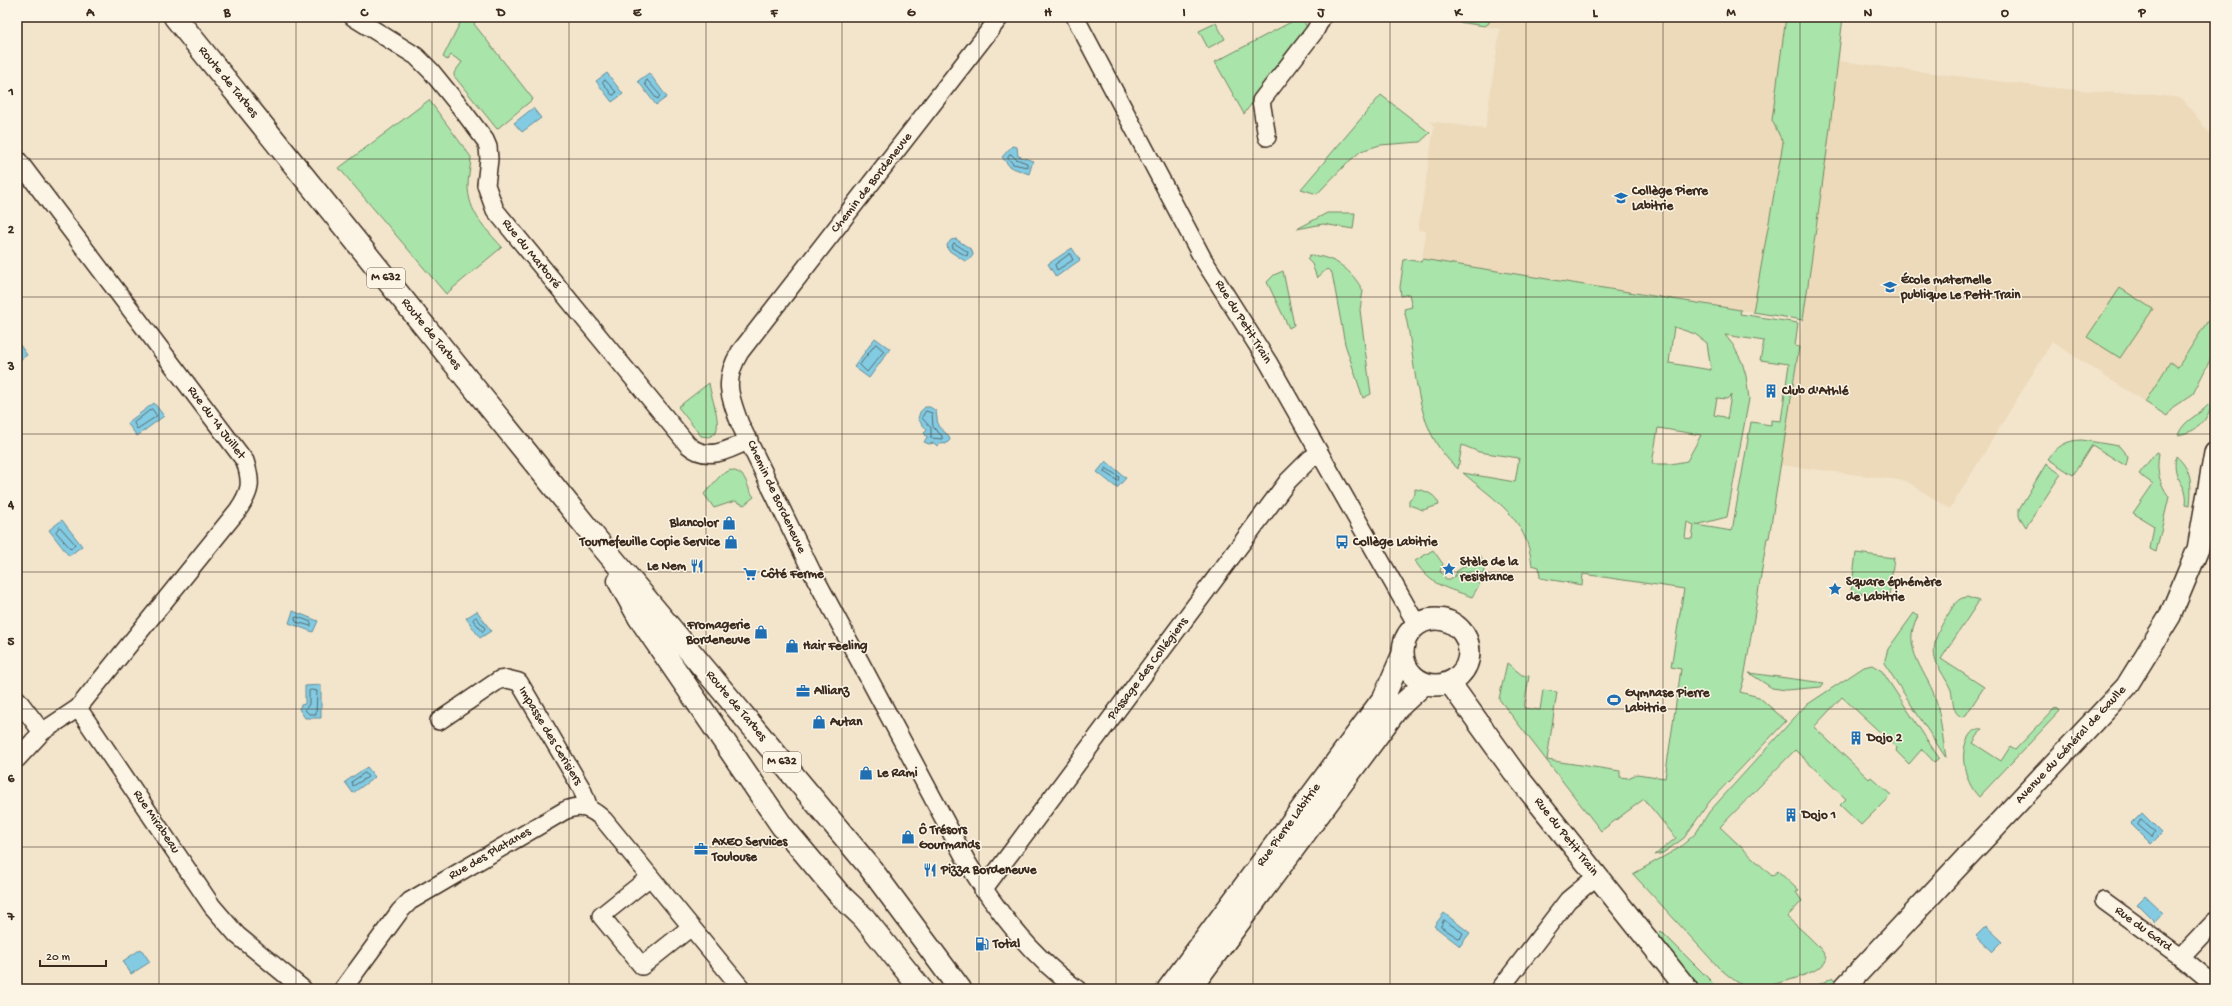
<svg xmlns="http://www.w3.org/2000/svg" width="2232" height="1006" viewBox="0 0 2232 1006" font-family="'Gochi Hand',sans-serif">
<style>
.built{fill:#eddabb}
.green{fill:#a9e4aa;stroke:#728764;fill-rule:evenodd}
.water{fill:#82cbe3;stroke:#668b94}
.lines{fill:none;stroke-linecap:round;stroke-linejoin:round}
.shore{stroke:#576a6d;stroke-width:1}
.minor-casing{stroke:#3b2a1e;stroke-width:20}
.tertiary-casing{stroke:#3b2a1e;stroke-width:24}
.primary-casing{stroke:#3b2a1e;stroke-width:25}
.minor{stroke:#fcf5e5;stroke-width:17}
.tertiary{stroke:#fcf5e5;stroke-width:21}
.primary{stroke:#fcf5e5;stroke-width:22}
.grid{fill:none;stroke:#3b2a1e;stroke-width:1;stroke-opacity:0.55}
.labels{text-anchor:middle;dominant-baseline:central;stroke-width:3;stroke-linejoin:round;paint-order:stroke}
.shield{fill:#fcf5e5;stroke:#75675a;stroke-width:1}
.shield-label{font-size:12px;font-weight:bold;fill:#3b2a1e}
.street-label{font-size:13px;fill:#3b2a1e;stroke:#fcf5e5}
.poi-label{font-size:13px;font-weight:bold;fill:#3b2a1e;stroke:#fcf5e5;text-anchor:start}
.neatline{fill:none;stroke:#3b2a1e;stroke-width:1.5}
.grid-label{font-size:13px;text-anchor:middle;font-weight:bold;fill:#3b2a1e}
</style>
<rect width="100%" height="100%" fill="#f3e5cc"/>
<filter id="ink" filterUnits="userSpaceOnUse"><feTurbulence type="fractalNoise" baseFrequency=".025" numOctaves="2"/><feDisplacementMap in="SourceGraphic" scale="8" xChannelSelector="R" yChannelSelector="G"/><feConvolveMatrix kernelMatrix="1 2 1 2 8 2 1 2 1" color-interpolation-filters="sRGB"/></filter>
<g filter="url(#ink)">
<path class="built" d="M 1447,17 L 1843,17 L 1839,61 L 2044,87 L 2116,93 L 2130,92 L 2182,98 L 2215,140 L 2215,323 L 2209,319 L 2178,367 L 2170,362 L 2145,402 L 2052,342 L 1950,509 L 1906,481 L 1780,465 L 1802,320 L 1422,259 L 1426,231 L 1418,230 L 1434,127 L 1430,121 L 1485,129 L 1500,29 L 1445,20 Z"/>
<path class="green" d="M 463,17 L 477,17 L 474,24 L 533,99 L 497,129 L 454,76 L 454,73 L 462,62 L 451,55 L 447,60 L 443,57 Z
M 1447,17 L 1490,17 L 1489,23 L 1485,26 L 1445,20 Z
M 1786,17 L 1843,17 L 1828,144 L 1803,320 L 1753,312 L 1783,143 L 1772,120 Z
M 1300,19 L 1305,23 L 1307,29 L 1244,114 L 1215,62 L 1291,22 Z
M 1216,23 L 1225,39 L 1208,48 L 1199,31 Z
M 1381,95 L 1430,133 L 1420,142 L 1380,145 L 1361,151 L 1346,164 L 1317,194 L 1301,189 Z
M 429,100 L 471,157 C 471,166 468,176 468,185 C 468,212 485,228 502,247 L 446,294 L 339,168 Z
M 1327,213 L 1355,213 L 1353,229 L 1323,224 L 1297,229 Z
M 1310,255 C 1335,257 1351,269 1363,291 L 1360,310 L 1371,394 L 1363,398 L 1345,344 L 1332,273 L 1327,269 L 1317,278 L 1312,264 L 1307,259 Z
M 1404,259 L 1421,262 L 1422,259 L 1741,310 L 1740,314 L 1798,323 L 1795,346 L 1799,347 L 1769,538 L 1767,538 L 1744,679 L 1740,692 L 1759,697 L 1786,721 L 1710,801 L 1684,838 L 1663,853 L 1655,855 L 1676,838 L 1644,799 L 1601,831 L 1499,699 L 1507,663 L 1522,675 L 1529,676 L 1524,708 L 1540,710 L 1543,690 L 1557,692 L 1547,760 L 1620,771 L 1620,777 L 1628,778 L 1637,774 L 1665,778 L 1681,669 L 1671,667 L 1684,589 L 1583,574 L 1582,585 L 1540,578 L 1539,567 L 1532,565 C 1527,518 1496,501 1463,473 L 1515,482 L 1519,458 L 1479,452 L 1462,445 L 1458,469 C 1411,429 1418,363 1404,309 L 1412,307 L 1409,294 L 1401,296 L 1400,287 ZM 1674,327 L 1695,334 L 1707,343 L 1711,370 L 1669,363 ZM 1725,335 L 1764,341 L 1760,360 L 1789,364 L 1781,421 L 1771,420 L 1771,425 L 1751,422 L 1732,531 L 1696,525 L 1727,517 L 1749,399 L 1746,376 L 1742,362 L 1733,345 ZM 1731,395 L 1727,420 L 1725,417 L 1714,415 L 1717,398 L 1727,399 ZM 1658,428 L 1701,435 L 1687,461 L 1671,464 L 1652,464 ZM 1687,522 L 1694,525 L 1692,539 L 1685,538 Z
M 1283,271 L 1294,325 L 1289,328 L 1267,282 L 1274,275 Z
M 2120,288 L 2153,309 L 2120,358 L 2087,337 Z
M 2209,319 L 2215,323 L 2215,350 L 2193,394 L 2173,407 L 2167,416 L 2145,402 L 2170,362 L 2178,367 Z
M 709,383 C 711,399 721,418 716,433 L 709,437 L 701,436 L 678,407 Z
M 2209,404 L 2212,405 C 2205,423 2198,431 2178,435 C 2184,419 2199,416 2209,404 Z
M 2082,440 L 2119,446 L 2128,457 L 2126,466 L 2092,445 L 2073,475 L 2048,459 C 2057,446 2067,440 2082,440 Z
M 2156,452 L 2159,453 C 2156,471 2159,482 2169,497 L 2156,552 L 2150,549 L 2154,526 L 2133,513 L 2153,484 L 2139,474 Z
M 2176,456 C 2192,470 2192,485 2190,505 L 2186,504 C 2189,482 2171,482 2176,456 Z
M 2046,464 L 2061,474 L 2026,527 L 2019,516 L 2019,509 Z
M 730,470 C 749,473 744,484 754,497 L 744,505 L 735,501 L 714,508 L 704,494 L 720,476 Z
M 1415,489 C 1425,490 1437,495 1439,505 L 1423,510 L 1409,505 L 1409,500 L 1415,494 Z
M 1433,550 L 1443,564 L 1440,571 L 1446,579 L 1450,579 L 1455,576 L 1457,571 L 1481,556 C 1488,573 1481,582 1472,597 C 1445,587 1432,587 1415,561 Z
M 1856,553 L 1894,558 L 1889,597 L 1851,592 Z
M 1967,597 L 1979,601 L 1941,659 L 1984,687 L 1966,715 L 1962,717 C 1952,714 1953,698 1951,690 C 1947,680 1940,671 1936,662 C 1930,644 1940,627 1949,613 C 1954,605 1957,598 1967,597 Z
M 1914,613 L 1918,616 C 1899,649 1929,673 1937,703 C 1941,721 1943,740 1946,758 L 1884,663 L 1888,649 Z
M 1872,665 L 1882,671 L 1939,758 L 1934,762 L 1922,749 L 1909,764 L 1896,751 L 1897,748 L 1842,697 L 1814,727 L 1869,779 L 1871,777 L 1891,795 L 1861,825 L 1840,805 L 1846,799 L 1795,750 L 1720,827 L 1772,876 L 1778,871 L 1799,891 L 1796,892 L 1802,901 L 1787,917 C 1795,925 1827,950 1826,960 C 1824,974 1759,990 1747,987 C 1736,983 1728,975 1719,968 L 1633,874 L 1679,848 L 1696,833 L 1709,812 L 1805,706 L 1864,667 Z
M 1749,673 L 1824,683 L 1821,687 L 1786,690 L 1772,688 Z
M 2056,707 L 2060,711 L 1979,797 C 1965,783 1958,753 1969,736 C 1972,731 1976,728 1982,729 L 1973,743 L 2001,761 L 2010,747 L 2015,750 Z
M 1661,931 L 1715,985 L 1721,989 L 1700,989 L 1657,935 Z
M 1833,977 L 1836,980 L 1828,989 L 1811,989 Z"/>
<path class="water" d="M 607,73 L 623,94 L 612,102 L 596,81 Z
M 649,73 L 667,97 L 656,105 L 638,81 Z
M 533,108 L 541,118 L 522,132 L 514,123 Z
M 1012,146 L 1017,147 L 1018,156 L 1033,161 L 1029,174 L 1010,167 L 1002,157 Z
M 956,239 L 972,250 L 973,255 L 969,260 L 965,261 L 948,250 L 947,245 L 951,240 Z
M 1072,248 L 1080,260 L 1056,277 L 1048,264 Z
M 875,338 L 890,349 L 869,378 L 854,367 Z
M 17,341 L 27,355 L 17,362 Z
M 154,403 L 164,416 L 137,436 L 127,423 Z
M 925,407 L 930,407 L 936,411 L 938,426 L 949,436 L 950,440 L 946,444 L 940,443 L 937,446 L 934,443 L 929,444 L 924,442 L 927,437 L 924,433 L 927,430 L 918,419 L 920,412 Z
M 1106,461 L 1126,478 L 1117,488 L 1097,472 Z
M 62,520 L 82,546 L 69,556 L 49,530 Z
M 293,611 L 318,621 L 313,632 L 289,623 Z
M 477,611 L 491,631 L 480,638 L 466,618 Z
M 321,685 L 321,718 L 305,718 L 299,709 L 301,705 L 305,704 L 305,686 Z
M 367,767 L 375,777 L 353,793 L 345,782 Z
M 2142,813 L 2162,833 L 2151,844 L 2131,824 Z
M 2145,896 L 2163,913 L 2155,922 L 2137,904 Z
M 1444,913 L 1470,933 L 1460,946 L 1434,926 Z
M 1986,926 L 2003,942 L 1993,952 L 1976,936 Z
M 141,949 L 150,962 L 131,974 L 123,961 Z"/>
<g class="lines">
<path class="shore" d="M 605,80 L 616,92 L 614,95 L 612,95 L 603,83 Z
M 647,80 L 660,95 L 658,99 L 656,98 L 645,84 Z
M 1011,154 L 1016,159 L 1027,163 L 1027,167 L 1013,164 L 1008,158 Z
M 954,243 L 968,252 L 967,256 L 952,248 Z
M 1070,254 L 1073,260 L 1057,270 L 1055,265 Z
M 876,344 L 884,351 L 867,372 L 860,365 Z
M 152,409 L 157,416 L 137,429 L 134,423 Z
M 926,411 L 932,413 L 933,427 L 942,436 L 942,439 L 931,438 L 931,428 L 922,418 Z
M 1106,468 L 1119,477 L 1118,481 L 1104,472 Z
M 60,527 L 75,544 L 71,549 L 56,532 Z
M 298,617 L 311,622 L 311,626 L 296,622 L 295,618 Z
M 476,617 L 485,628 L 483,632 L 473,620 Z
M 311,690 L 317,691 L 316,714 L 309,714 L 305,710 L 309,704 L 309,691 Z
M 365,773 L 368,777 L 353,786 L 352,782 Z
M 2141,820 L 2155,832 L 2152,837 L 2138,825 Z
M 1444,920 L 1463,933 L 1460,939 L 1441,927 Z"/>
<g class="minor-casing">
<path id="minor" d="M 353,17 L 416,56 L 431,71 L 461,108 L 485,140 L 488,147 L 489,159 L 486,185 L 495,210 L 688,445 C 707,462 729,450 749,440
M 1000,17 L 740,352 C 723,380 729,395 740,424 L 812,572 L 967,862 C 995,909 1032,957 1077,989
M 1075,17 L 1203,259 L 1268,362 L 1417,625
M 1267,137 L 1261,101 L 1315,31 L 1322,17
M 17,159 L 245,461 C 252,483 251,491 238,510 L 78,708
M 17,699 L 42,732 L 78,708 L 212,906 L 237,935 L 303,989
M 439,721 L 499,680 L 507,679 L 519,682 L 582,789 L 589,808
M 17,759 L 42,732
M 650,877 L 601,916 L 642,966 L 691,927
M 983,890 L 1288,481 L 1310,459 L 1319,453
M 2104,901 L 2181,957
M 2215,921 L 2181,957 L 2215,985
M 343,989 L 400,911 L 410,901 L 564,811 C 580,803 592,808 604,820 L 742,989
M 1500,989 L 1568,900 L 1597,876"/>
</g>
<g class="tertiary-casing">
<path id="tertiary" d="M1403 652a33 33 0 1 1 66 0a33 33 0 1 1-66 0Z
M 1450,683 L 1514,772 L 1687,989
M 1168,989 L 1384,697 L 1402,656
M 1190,989 L 1398,708 L 1424,684
M 1843,989 L 2126,687 L 2170,616 L 2198,549 L 2215,453"/>
</g>
<g class="primary-casing">
<path id="primary" d="M 175,17 L 597,540 L 868,865 L 960,989
M 619,581 L 639,617 L 782,826 L 839,894 L 864,918 L 921,989"/>
</g>
<use href="#minor" class="minor"/>
<use href="#tertiary" class="tertiary"/>
<use href="#primary" class="primary"/>
</g>
</g>
<path class="grid" d="M 159,17 L 159,989M 296,17 L 296,989M 432,17 L 432,989M 569,17 L 569,989M 706,17 L 706,989M 842,17 L 842,989M 979,17 L 979,989M 1116,17 L 1116,989M 1253,17 L 1253,989M 1390,17 L 1390,989M 1526,17 L 1526,989M 1663,17 L 1663,989M 1800,17 L 1800,989M 1936,17 L 1936,989M 2073,17 L 2073,989M 17,159 L 2215,159M 17,297 L 2215,297M 17,434 L 2215,434M 17,572 L 2215,572M 17,709 L 2215,709M 17,847 L 2215,847"/>
<defs>
<g id="school-bare" transform="scale(1.08)"><path d="M0-5L7-2L0 1L-7-2ZM-4 1L0 2.5L4 1V4Q0 6-4 4Z" fill="#1f6fb2" stroke="#fcf5e5" stroke-width="2.5" paint-order="stroke"/></g>
<g id="building-bare" transform="scale(1.08)"><path d="M-4-6H4V6H1V3H-1V6H-4ZM-2.5-4.3h1.7v1.8h-1.7ZM.8-4.3h1.7v1.8H.8ZM-2.5-1h1.7V.8h-1.7ZM.8-1h1.7V.8H.8Z" fill="#1f6fb2" stroke="#fcf5e5" stroke-width="2.5" paint-order="stroke"/></g>
<g id="shop-bare" transform="scale(1.08)"><path d="M-5-2.5h2.3a2.7 3.5 0 0 1 5.4 0H5L5.5 6h-11ZM-1.5-2.5h3a1.5 2.3 0 0 0-3 0Z" fill="#1f6fb2" stroke="#fcf5e5" stroke-width="2.5" paint-order="stroke"/></g>
<g id="bus-bare" transform="scale(1.08)"><path d="M-5-6H5V4H4V6H2V4H-2V6H-4V4H-5ZM-3.5-4V0h7V-4ZM-3.5 1.2v1.5H-2V1.2ZM2 1.2v1.5H3.5V1.2Z" fill="#1f6fb2" stroke="#fcf5e5" stroke-width="2.5" paint-order="stroke"/></g>
<g id="restaurant-bare" transform="scale(1.08)"><path d="M-5-6h1v4h1v-4h1v4h1v-4h1v5L-1.5 .5V6h-2V.5L-5-1ZM5-6V6H3V1.5H1.5Q1.5-4 5-6Z" fill="#1f6fb2" stroke="#fcf5e5" stroke-width="2.5" paint-order="stroke"/></g>
<g id="sight-bare" transform="scale(1.08)"><path d="M0-6L1.8-2.2L6-1.7L2.9 1.2L3.7 5.4L0 3.3L-3.7 5.4L-2.9 1.2L-6-1.7L-1.8-2.2Z" fill="#1f6fb2" stroke="#fcf5e5" stroke-width="2.5" paint-order="stroke"/></g>
<g id="supermarket-bare" transform="scale(1.08)"><path d="M-6-5.5h2.5l.6 2H6L4.5 2H-2.5L-4.4-4H-6ZM-1.5 3.2a1.3 1.3 0 1 0 .1 0ZM3 3.2a1.3 1.3 0 1 0 .1 0Z" fill="#1f6fb2" stroke="#fcf5e5" stroke-width="2.5" paint-order="stroke"/></g>
<g id="office-bare" transform="scale(1.08)"><path d="M-6-3h4V-5.5h4V-3h4V5H-6ZM-1-4.5V-3h2v-1.5ZM-6 0V1H6V0Z" fill="#1f6fb2" stroke="#fcf5e5" stroke-width="2.5" paint-order="stroke"/></g>
<g id="stadium-bare" transform="scale(1.08)"><path d="M0-5a6.5 5 0 1 0 0 10a6.5 5 0 1 0 0-10ZM-3.5-1.8h7v3.6h-7Z" fill="#1f6fb2" stroke="#fcf5e5" stroke-width="2.5" paint-order="stroke"/></g>
<g id="fuel-bare" transform="scale(1.08)"><path d="M-5.5-6h7V0h2V4h1.3V-2.5L3-4.5l.8-.8L6-3V5H2.5V1h-1V6h-7ZM-4.2-4.7v3.2H.2V-4.7Z" fill="#1f6fb2" stroke="#fcf5e5" stroke-width="2.5" paint-order="stroke"/></g>
</defs>
<g fill-rule="evenodd">
<use href="#school-bare" x="1621" y="198"/>
<use href="#school-bare" x="1890" y="287"/>
<use href="#building-bare" x="1771" y="391"/>
<use href="#shop-bare" x="729" y="523"/>
<use href="#shop-bare" x="731" y="542"/>
<use href="#bus-bare" x="1342" y="542"/>
<use href="#restaurant-bare" x="697" y="566"/>
<use href="#sight-bare" x="1449" y="569"/>
<use href="#supermarket-bare" x="750" y="574"/>
<use href="#sight-bare" x="1835" y="589"/>
<use href="#shop-bare" x="761" y="632"/>
<use href="#shop-bare" x="792" y="646"/>
<use href="#office-bare" x="803" y="691"/>
<use href="#stadium-bare" x="1614" y="700"/>
<use href="#shop-bare" x="819" y="722"/>
<use href="#building-bare" x="1856" y="738"/>
<use href="#shop-bare" x="866" y="773"/>
<use href="#building-bare" x="1791" y="815"/>
<use href="#shop-bare" x="908" y="837"/>
<use href="#office-bare" x="701" y="849"/>
<use href="#restaurant-bare" x="930" y="870"/>
<use href="#fuel-bare" x="982" y="944"/>
</g>
<g class="labels">
<g class="shield">
<rect x="367" y="268" width="38" height="20" rx="3"/>
<rect x="763" y="752" width="38" height="20" rx="3"/>
</g>
<g class="shield-label">
<text x="386" y="278">M 632</text>
<text x="782" y="762">M 632</text>
</g>
<g class="street-label">
<text transform="translate(228 82) rotate(51)">Route de Tarbes</text>
<text transform="translate(872 183) rotate(-52)">Chemin de Bordeneuve</text>
<text transform="translate(531 254) rotate(51)">Rue du Marboré</text>
<text transform="translate(1243 322) rotate(58)">Rue du Petit Train</text>
<text transform="translate(431 334) rotate(51)">Route de Tarbes</text>
<text transform="translate(216 423) rotate(53)">Rue du 14 Juillet</text>
<text transform="translate(776 497) rotate(65)">Chemin de Bordeneuve</text>
<text transform="translate(1148 669) rotate(-53)">Passage des Collégiens</text>
<text transform="translate(736 706) rotate(50)">Route de Tarbes</text>
<text transform="translate(550 736) rotate(59)">Impasse des Cerisiers</text>
<text transform="translate(2071 745) rotate(-47)">Avenue du Général de Gaulle</text>
<text transform="translate(156 822) rotate(56)">Rue Mirabeau</text>
<text transform="translate(1289 825) rotate(-54)">Rue Pierre Labitrie</text>
<text transform="translate(1566 837) rotate(52)">Rue du Petit Train</text>
<text transform="translate(490 854) rotate(-30)">Rue des Platanes</text>
<text transform="translate(2143 929) rotate(36)">Rue du Gard</text>
</g>
<g class="poi-label">
<text x="1632" y="191">Collège Pierre<tspan x="1632" dy="15">Labitrie</tspan></text>
<text x="1901" y="280">École maternelle<tspan x="1901" dy="15">publique Le Petit Train</tspan></text>
<text x="1782" y="391">Club d'Athlé</text>
<text x="718" y="523" text-anchor="end">Blancolor</text>
<text x="720" y="542" text-anchor="end">Tournefeuille Copie Service</text>
<text x="1353" y="542">Collège Labitrie</text>
<text x="1460" y="562">Stèle de la<tspan x="1460" dy="15">resistance</tspan></text>
<text x="686" y="566" text-anchor="end">Le Nem</text>
<text x="761" y="574">Côté Ferme</text>
<text x="1846" y="582">Square éphémère<tspan x="1846" dy="15">de Labitrie</tspan></text>
<text x="750" y="625" text-anchor="end">Fromagerie<tspan x="750" dy="15">Bordeneuve</tspan></text>
<text x="803" y="646">Hair Feeling</text>
<text x="814" y="691">Allianz</text>
<text x="1625" y="693">Gymnase Pierre<tspan x="1625" dy="15">Labitrie</tspan></text>
<text x="830" y="722">Autan</text>
<text x="1867" y="738">Dojo 2</text>
<text x="877" y="773">Le Rami</text>
<text x="1802" y="815">Dojo 1</text>
<text x="919" y="830">Ô Trésors<tspan x="919" dy="15">Gourmands</tspan></text>
<text x="712" y="842">AXEO Services<tspan x="712" dy="15">Toulouse</tspan></text>
<text x="941" y="870">Pizza Bordeneuve</text>
<text x="993" y="944">Total</text>
</g>
</g>
<rect width="2232" height="1006" fill="none" stroke="#fcf5e5" stroke-width="44"/>
<path d="M40 960v6h66v-6" fill="none" stroke="#3b2a1e" stroke-width="2"/>
<text x="46" y="960" font-size="12" fill="#3b2a1e" stroke="#fcf5e5" stroke-width="3" paint-order="stroke">20 m</text>
<rect x="22" y="22" width="2188" height="962" class="neatline"/>
<g class="grid-label">
<text x="90" y="16">A</text>
<text x="227" y="16">B</text>
<text x="364" y="16">C</text>
<text x="501" y="16">D</text>
<text x="637" y="16">E</text>
<text x="774" y="16">F</text>
<text x="911" y="16">G</text>
<text x="1048" y="16">H</text>
<text x="1184" y="16">I</text>
<text x="1321" y="16">J</text>
<text x="1458" y="16">K</text>
<text x="1595" y="16">L</text>
<text x="1731" y="16">M</text>
<text x="1868" y="16">N</text>
<text x="2005" y="16">O</text>
<text x="2142" y="16">P</text>
<text x="11" y="95">1</text>
<text x="11" y="233">2</text>
<text x="11" y="370">3</text>
<text x="11" y="508">4</text>
<text x="11" y="645">5</text>
<text x="11" y="782">6</text>
<text x="11" y="920">7</text>
</g>
</svg>
